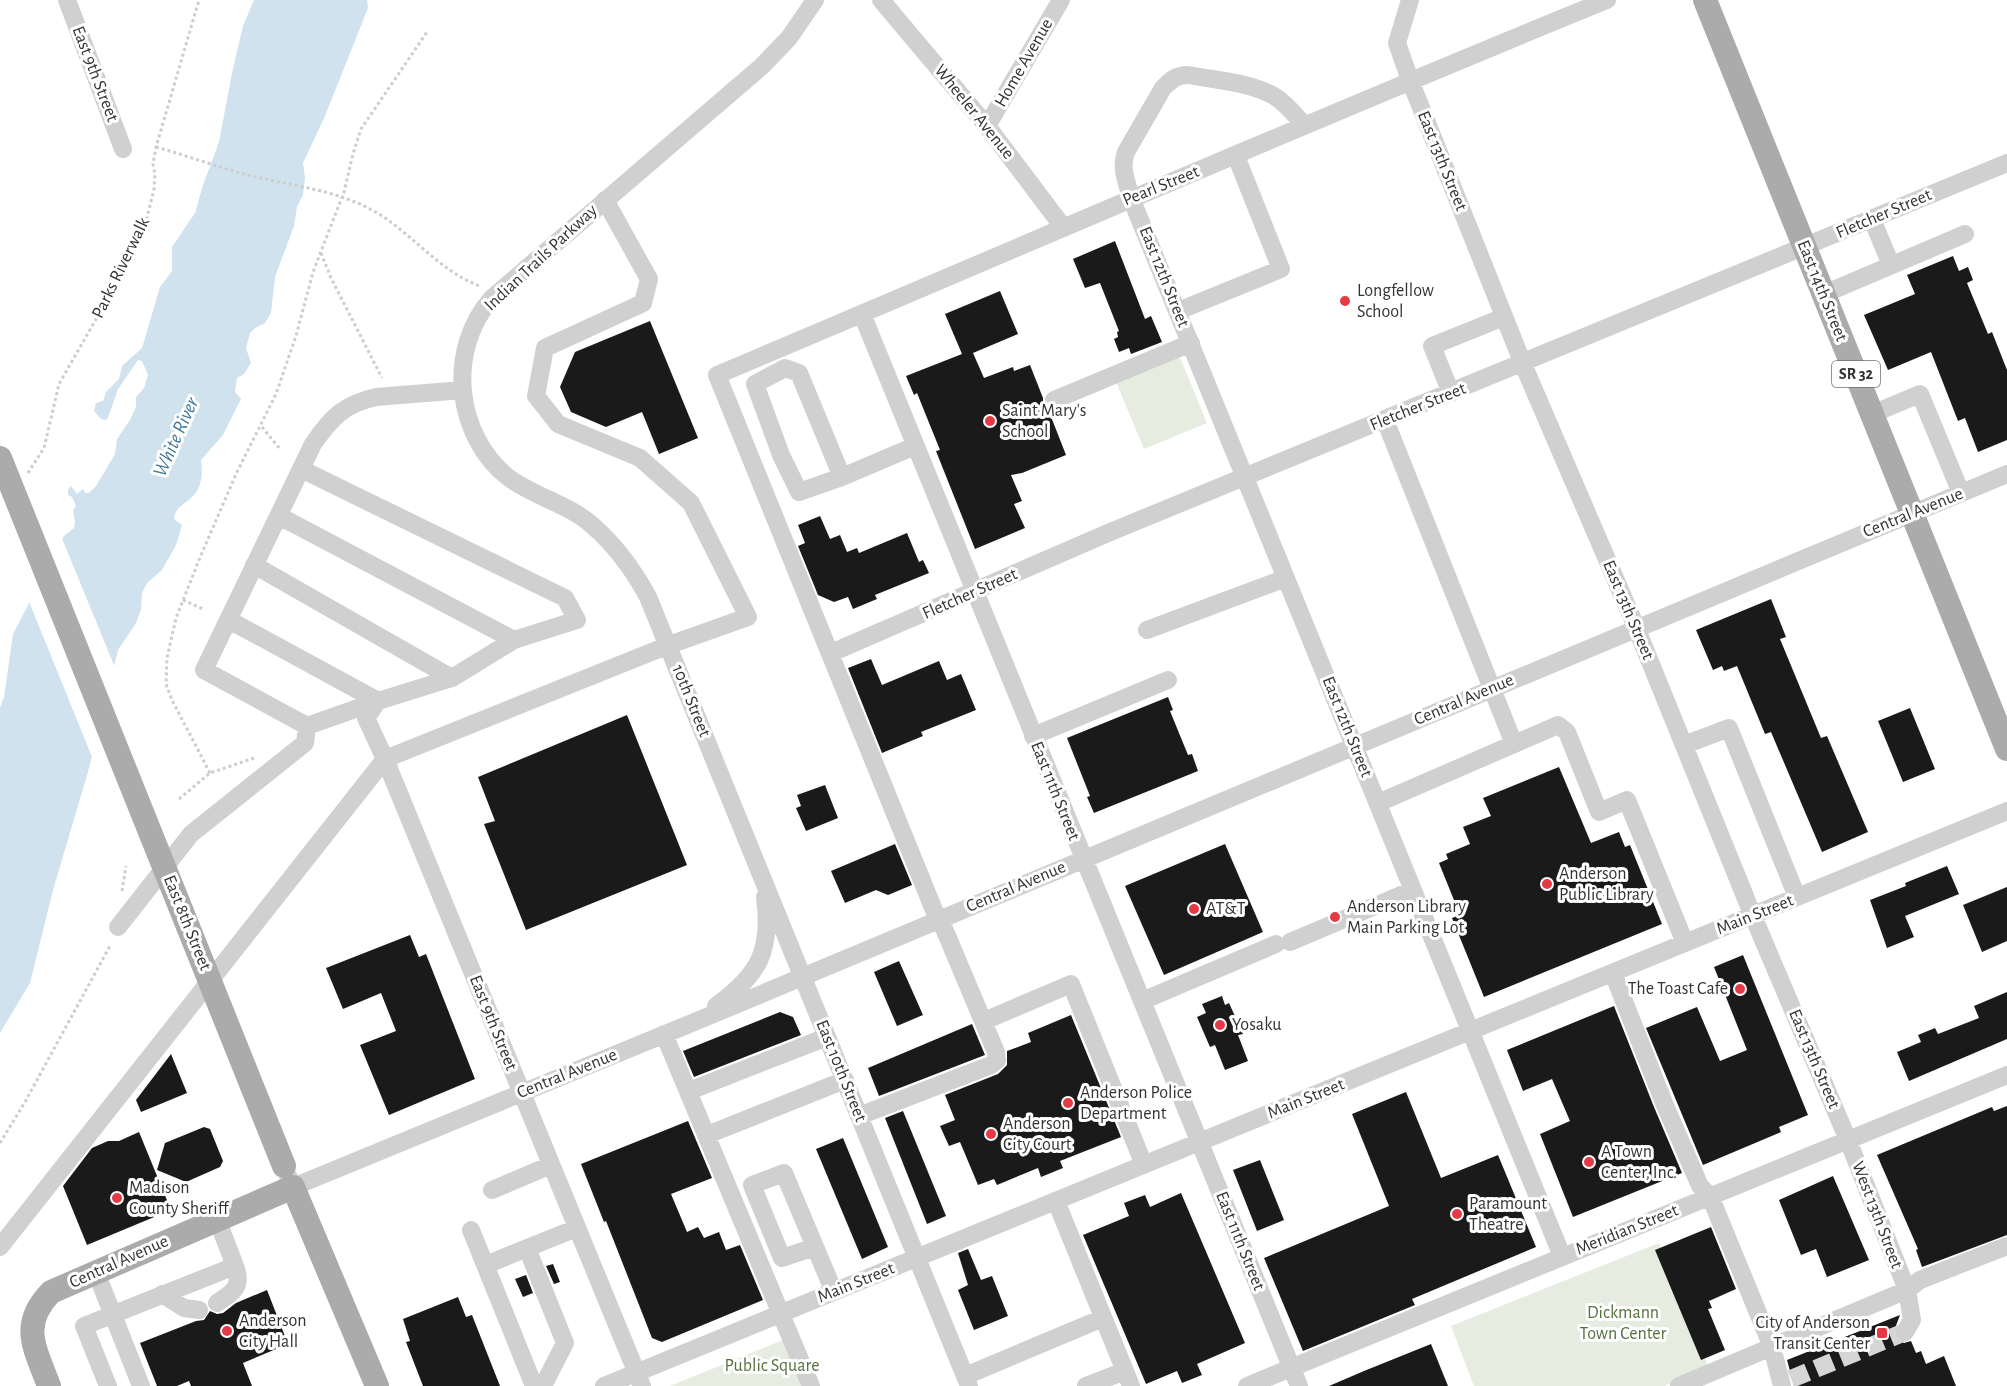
<svg xmlns="http://www.w3.org/2000/svg" width="2007" height="1386" viewBox="0 0 2007 1386" font-family="'Alegreya Sans',sans-serif">
<style>
.green{fill:#e6ecdf}
.water{fill:#cfe2ee}
.pier{fill:#fff}
.building{fill:#1a1a1a}
.lines{fill:none;stroke-linecap:round;stroke-linejoin:round}
.minor-tunnel{stroke:#d6d6d6;stroke-width:18;stroke-dasharray:18 9;stroke-linecap:butt}
.path{stroke:#cdcdcd;stroke-width:3;stroke-dasharray:3 3;stroke-linecap:butt}
.minor{stroke:#d0d0d0;stroke-width:18}
.major{stroke:#ababab;stroke-width:24}
.major-bridge{stroke:#ababab;stroke-width:24}
.poi-dot{fill:#e63946;stroke:#fff;stroke-width:2}
.labels{text-anchor:middle;dominant-baseline:central;stroke-width:6;stroke-linejoin:round;paint-order:stroke}
.shield{fill:#fff;stroke:#707070;stroke-width:1.5}
.shield-label{font-size:16px;font-weight:bold;fill:#333}
.street-label{font-size:18px;fill:#333;stroke:#fff}
.poi-label{font-size:18px;fill:#333;stroke:#fff;text-anchor:start}
.park-label{font-size:18px;fill:#56703f;stroke:#fff}
.water-label{font-size:20px;font-style:italic;fill:#3f7597;stroke:#fff}
</style>
<rect width="100%" height="100%" fill="#fff"/>
<path class="green" d="M 1179,355 L 1207,423 L 1144,449 L 1116,382 Z
M 1659,1243 L 1709,1368 L 1664,1386 L 1474,1386 L 1451,1326 Z
M 783,1340 L 802,1386 L 670,1386 Z"/>
<path class="water" d="M 254,0 L 367,0 L 368,8 L 325,116 L 303,163 L 305,178 L 303,195 L 297,207 L 294,226 L 275,277 L 271,313 L 265,323 L 255,328 L 250,333 L 246,348 L 251,363 L 244,374 L 237,378 L 235,392 L 241,399 L 223,435 L 201,460 C 203,473 202,488 192,497 C 184,505 175,507 174,519 L 182,525 L 176,545 L 162,570 L 147,583 L 142,593 L 141,609 L 136,623 L 118,650 L 88,772 L 53,890 L 30,983 L 0,1033 L 0,708 L 4,697 L 13,634 L 64,536 L 74,528 L 75,521 L 73,510 L 76,506 L 72,497 L 68,495 L 68,490 L 71,486 L 77,494 L 83,489 L 85,493 L 89,493 L 96,486 L 115,454 L 117,439 L 130,420 L 136,407 L 136,397 L 144,388 L 148,375 L 142,361 L 138,360 L 118,389 L 108,418 L 105,420 L 100,418 L 94,411 L 96,403 L 103,401 L 106,392 L 119,379 L 122,366 L 142,348 L 160,287 L 172,271 L 172,247 L 195,213 L 203,185 L 219,142 L 232,73 L 243,26 Z"/>
<path class="pier" d="M 61,536 L 116,670 L 94,762 L 28,599 Z"/>
<path class="building" d="M 1115,241 L 1145,319 L 1151,316 L 1162,342 L 1131,354 L 1129,348 L 1119,352 L 1114,339 L 1118,337 L 1117,332 L 1119,331 L 1100,283 L 1085,288 L 1073,259 Z
M 1953,256 L 1959,271 L 1968,267 L 1973,280 L 1967,283 L 1988,334 L 1992,332 L 2007,370 L 2007,440 L 1978,452 L 1965,418 L 1958,421 L 1931,352 L 1888,370 L 1864,315 L 1915,294 L 1907,275 Z
M 1000,291 L 1018,334 L 973,353 L 984,378 L 1013,367 L 1014,371 L 1030,365 L 1043,398 L 1043,404 L 1048,409 L 1066,455 L 1022,473 L 1011,475 L 1022,501 L 1014,504 L 1025,528 L 975,549 L 936,451 L 940,450 L 917,393 L 914,395 L 906,376 L 962,354 L 945,314 Z
M 650,321 L 698,438 L 659,454 L 642,412 L 606,427 L 571,412 L 560,387 L 575,352 Z
M 820,516 L 830,539 L 840,535 L 847,552 L 857,548 L 859,553 L 907,533 L 919,562 L 923,560 L 929,573 L 875,595 L 877,599 L 853,609 L 848,597 L 834,602 L 818,595 L 798,546 L 805,543 L 798,525 Z
M 1771,599 L 1786,637 L 1780,639 L 1821,738 L 1827,736 L 1868,832 L 1822,852 L 1771,732 L 1765,734 L 1737,666 L 1724,671 L 1722,666 L 1713,670 L 1696,630 Z
M 871,659 L 882,685 L 939,661 L 947,680 L 961,674 L 976,710 L 921,732 L 923,736 L 882,753 L 848,668 Z
M 1168,697 L 1173,710 L 1170,711 L 1188,755 L 1192,754 L 1198,771 L 1094,813 L 1087,797 L 1090,796 L 1067,738 Z
M 1910,708 L 1935,769 L 1903,782 L 1878,721 Z
M 627,715 L 687,865 L 526,930 L 484,824 L 495,821 L 478,777 Z
M 1559,767 L 1591,843 L 1619,832 L 1625,847 L 1630,845 L 1662,924 L 1484,997 L 1452,918 L 1460,915 L 1439,863 L 1448,859 L 1446,854 L 1470,844 L 1463,827 L 1491,816 L 1483,798 Z
M 825,785 L 838,818 L 806,831 L 796,808 L 801,806 L 797,795 Z
M 895,844 L 912,885 L 888,895 L 876,890 L 845,903 L 831,871 Z
M 1225,844 L 1263,932 L 1164,975 L 1125,886 Z
M 1947,866 L 1959,894 L 1905,916 L 1914,937 L 1887,948 L 1870,900 L 1906,886 L 1905,883 Z
M 2007,887 L 2007,941 L 1982,952 L 1963,905 Z
M 410,935 L 419,957 L 426,954 L 475,1079 L 389,1115 L 360,1045 L 396,1031 L 381,993 L 343,1009 L 326,968 Z
M 1743,955 L 1808,1115 L 1779,1127 L 1781,1132 L 1703,1165 L 1646,1028 L 1697,1007 L 1720,1061 L 1747,1050 L 1714,967 Z
M 899,961 L 923,1015 L 897,1026 L 874,972 Z
M 2007,992 L 2007,1039 L 1909,1081 L 1897,1052 L 1921,1042 L 1918,1035 L 1935,1028 L 1938,1034 L 1979,1018 L 1974,1006 Z
M 1222,996 L 1225,1005 L 1229,1003 L 1243,1034 L 1238,1035 L 1248,1061 L 1225,1070 L 1215,1045 L 1210,1047 L 1197,1017 L 1206,1013 L 1202,1004 Z
M 1614,1006 L 1654,1107 L 1682,1173 L 1573,1217 L 1540,1134 L 1570,1121 L 1552,1079 L 1523,1091 L 1507,1050 Z
M 780,1012 L 793,1017 L 801,1035 L 694,1077 L 683,1051 Z
M 1071,1015 L 1121,1137 L 1060,1161 L 1063,1168 L 1041,1177 L 1038,1168 L 997,1185 L 994,1179 L 978,1185 L 960,1142 L 949,1146 L 940,1126 L 955,1120 L 945,1095 L 998,1074 L 1007,1065 L 1007,1051 L 1031,1042 L 1028,1033 Z
M 972,1024 L 985,1055 L 879,1096 L 868,1068 Z
M 171,1054 L 187,1093 L 141,1112 L 136,1100 Z
M 1406,1092 L 1441,1178 L 1498,1155 L 1536,1247 L 1412,1299 L 1415,1305 L 1303,1351 L 1264,1258 L 1389,1206 L 1352,1114 Z
M 2007,1106 L 2007,1235 L 1922,1267 L 1916,1250 L 1918,1249 L 1877,1155 L 1992,1107 L 1994,1111 Z
M 903,1111 L 946,1216 L 927,1224 L 885,1118 Z
M 688,1121 L 712,1178 L 671,1194 L 687,1232 L 698,1227 L 704,1238 L 719,1232 L 726,1250 L 740,1245 L 763,1300 L 662,1342 L 652,1338 L 606,1221 L 604,1222 L 581,1164 Z
M 204,1127 L 210,1129 L 223,1161 L 220,1167 L 186,1182 L 157,1170 L 165,1143 Z
M 139,1132 L 171,1210 L 87,1245 L 63,1186 L 92,1148 L 108,1141 L 119,1141 Z
M 843,1138 L 888,1247 L 862,1259 L 816,1149 Z
M 1260,1160 L 1284,1220 L 1257,1231 L 1233,1170 Z
M 1833,1176 L 1869,1260 L 1827,1277 L 1816,1249 L 1801,1255 L 1779,1200 Z
M 1181,1193 L 1245,1343 L 1197,1364 L 1202,1375 L 1182,1383 L 1177,1371 L 1146,1384 L 1083,1235 L 1129,1216 L 1124,1203 L 1145,1195 L 1150,1207 Z
M 1711,1227 L 1736,1289 L 1709,1301 L 1712,1308 L 1708,1309 L 1725,1350 L 1701,1360 L 1655,1250 Z
M 968,1249 L 981,1280 L 992,1276 L 1008,1316 L 974,1330 L 958,1290 L 968,1285 L 958,1253 Z
M 553,1264 L 560,1282 L 554,1284 L 546,1266 Z
M 526,1275 L 533,1293 L 523,1297 L 515,1279 Z
M 267,1290 L 288,1344 L 243,1363 L 252,1386 L 191,1386 L 189,1381 L 177,1386 L 157,1386 L 140,1343 L 196,1321 L 204,1320 L 210,1311 L 217,1314 L 223,1313 L 236,1303 Z
M 458,1297 L 466,1317 L 472,1315 L 500,1386 L 423,1386 L 406,1342 L 410,1341 L 403,1319 Z
M 1900,1315 L 1894,1331 L 1896,1338 L 1904,1343 L 1911,1341 L 1916,1353 L 1921,1351 L 1926,1364 L 1944,1356 L 1956,1386 L 1794,1386 L 1787,1360 Z
M 1431,1344 L 1448,1386 L 1329,1386 L 1364,1371 Z"/>
<g class="lines">
<path class="minor-tunnel" d="M 1791,1379 L 1905,1332"/>
<path class="path" d="M 156,147 C 188,156 220,168 252,176 C 294,186 342,191 379,214 C 414,236 441,272 480,286
M 321,253 L 331,278 L 382,378
M 262,427 L 280,449
M 28,473 L 44,448 L 59,384 L 123,272 L 146,222 L 154,189 L 155,175 L 153,164 L 156,147 L 199,0
M 183,600 L 205,610
M 210,773 L 172,700 L 166,684 L 167,658 L 176,618 L 199,560 L 236,474 L 276,394 L 296,336 L 313,272 L 344,192 L 353,154 L 361,129 L 427,32
M 179,799 L 210,773 L 257,757
M 122,891 L 126,866
M 0,1143 L 25,1102 L 111,944"/>
<path class="minor" d="M 67,0 L 123,149
M 815,0 L 789,38 L 762,66 L 492,298 C 446,350 455,436 509,478 C 535,497 568,504 592,525 C 616,546 633,569 648,597 L 969,1386
M 881,0 L 987,126 L 1063,227
M 1410,0 L 1397,43 L 1410,80 L 1523,364 L 1636,627 L 1753,916 L 1848,1140 L 1907,1290 L 1912,1320 L 1905,1332
M 1304,125 C 1295,115 1286,103 1274,96 C 1249,82 1216,80 1188,75 C 1176,75 1171,80 1163,88 L 1126,152 C 1120,168 1127,182 1131,198 L 1562,1256
M 987,126 L 1061,0
M 1872,219 L 1891,265
M 1824,294 L 1965,234
M 1178,311 L 1281,269 L 1236,156
M 862,314 L 1299,1386
M 1451,393 L 1432,346 L 1504,317
M 1054,400 L 1191,343
M 1872,414 L 1920,394 L 1961,493
M 1385,420 L 1514,744
M 301,469 L 565,598 L 577,620 L 514,640 L 452,678 L 378,701 L 366,718 L 385,759 L 642,1386
M 842,477 L 799,492 L 781,455 L 755,384 L 785,368 L 799,373 L 842,477 L 915,446
M 279,516 L 514,640
M 254,565 L 452,678
M 1147,630 L 1286,578
M 831,653 L 1108,533 L 2007,163
M 307,726 L 204,670 L 313,444 C 331,418 344,404 376,397 L 463,390
M 1033,736 L 1168,680
M 1684,745 L 1729,728 L 1797,897
M 1378,803 L 1558,725 L 1567,732 L 1599,812 L 1627,800 L 1685,943
M 938,920 L 717,375 C 1014,250 1309,121 1607,0
M 118,927 L 191,834 L 305,743 L 307,726 L 378,701 L 229,620
M 1290,942 L 1413,890
M 1613,973 L 1664,1103 L 1700,1186 L 1710,1196 L 1772,1347 L 1782,1386
M 1142,1001 L 1276,944
M 716,1006 C 759,975 772,951 765,897
M 984,1021 L 1071,984 L 1144,1165
M 664,1034 L 811,1386
M 689,1091 L 827,1037
M 859,1116 L 991,1065 L 997,1060 L 996,1052 L 940,919
M 707,1135 L 845,1080
M 288,1176 L 293,1187 L 692,1023 L 2007,474
M 492,1190 L 551,1165
M 1056,1201 L 1131,1386
M 471,1230 L 534,1386
M 0,1247 L 385,759 L 669,645 L 748,617 L 691,503 L 640,458 L 558,424 L 536,396 L 545,348 L 643,303 L 649,279 L 605,200
M 815,1247 L 782,1258 L 752,1185 L 784,1173 L 834,1292
M 486,1265 L 527,1248
M 96,1272 L 141,1386
M 162,1294 L 184,1308 L 199,1310
M 217,1303 C 233,1292 243,1287 235,1266
M 965,1376 L 1103,1318
M 108,1386 L 84,1326 L 235,1266 L 217,1219
M 543,1386 L 565,1343 L 527,1248 L 577,1228
M 604,1386 L 2007,811
M 1086,1386 L 1125,1371
M 1247,1386 L 2007,1075
M 1679,1386 L 1907,1290 L 1920,1280 L 2007,1246"/>
<path class="major" d="M 1705,0 L 2007,749
M 49,1386 C 35,1348 19,1325 51,1292 L 293,1187 L 377,1386"/>
<path class="major-bridge" d="M 0,458 L 284,1166"/>
</g>
<g class="poi-dot">
<circle cx="1345" cy="301" r="6"/>
<circle cx="990" cy="421" r="6"/>
<circle cx="1547" cy="884" r="6"/>
<circle cx="1194" cy="909" r="6"/>
<circle cx="1335" cy="917" r="6"/>
<circle cx="1740" cy="989" r="6"/>
<circle cx="1220" cy="1025" r="6"/>
<circle cx="1068" cy="1103" r="6"/>
<circle cx="991" cy="1134" r="6"/>
<circle cx="1589" cy="1162" r="6"/>
<circle cx="117" cy="1198" r="6"/>
<circle cx="1457" cy="1214" r="6"/>
<circle cx="227" cy="1331" r="6"/>
<rect x="1876" y="1327" width="12" height="12" rx="3"/>
</g>
<g class="labels">
<rect class="shield" x="1832" y="361" width="48" height="26" rx="4.5"/>
<g class="shield-label">
<text x="1856" y="374">SR 32</text>
</g>
<g class="street-label">
<text transform="translate(1024 63) rotate(-60)">Home Avenue</text>
<text transform="translate(95 74) rotate(69)">East 9th Street</text>
<text transform="translate(974 112) rotate(51)">Wheeler Avenue</text>
<text transform="translate(1442 161) rotate(68)">East 13th Street</text>
<text transform="translate(1161 186) rotate(-22)">Pearl Street</text>
<text transform="translate(1884 214) rotate(-23)">Fletcher Street</text>
<text transform="translate(541 258) rotate(-43)">Indian Trails Parkway</text>
<text transform="translate(121 268) rotate(-64)">Parks Riverwalk</text>
<text transform="translate(1164 277) rotate(68)">East 12th Street</text>
<text transform="translate(1822 291) rotate(68)">East 14th Street</text>
<text transform="translate(1418 407) rotate(-22)">Fletcher Street</text>
<text transform="translate(1913 513) rotate(-22)">Central Avenue</text>
<text transform="translate(970 594) rotate(-24)">Fletcher Street</text>
<text transform="translate(1628 610) rotate(67)">East 13th Street</text>
<text transform="translate(1464 700) rotate(-23)">Central Avenue</text>
<text transform="translate(691 701) rotate(68)">10th Street</text>
<text transform="translate(1347 727) rotate(68)">East 12th Street</text>
<text transform="translate(1055 791) rotate(68)">East 11th Street</text>
<text transform="translate(1016 887) rotate(-23)">Central Avenue</text>
<text transform="translate(1755 915) rotate(-22)">Main Street</text>
<text transform="translate(187 923) rotate(68)">East 8th Street</text>
<text transform="translate(493 1023) rotate(68)">East 9th Street</text>
<text transform="translate(1814 1059) rotate(67)">East 13th Street</text>
<text transform="translate(841 1071) rotate(68)">East 10th Street</text>
<text transform="translate(567 1074) rotate(-22)">Central Avenue</text>
<text transform="translate(1306 1099) rotate(-22)">Main Street</text>
<text transform="translate(1877 1215) rotate(69)">West 13th Street</text>
<text transform="translate(1627 1230) rotate(-22)">Meridian Street</text>
<text transform="translate(1240 1241) rotate(68)">East 11th Street</text>
<text transform="translate(119 1262) rotate(-24)">Central Avenue</text>
<text transform="translate(856 1283) rotate(-22)">Main Street</text>
</g>
<g class="poi-label">
<text x="1357" y="291">Longfellow<tspan x="1357" dy="21">School</tspan></text>
<text x="1002" y="411">Saint Mary's<tspan x="1002" dy="21">School</tspan></text>
<text x="1559" y="874">Anderson<tspan x="1559" dy="21">Public Library</tspan></text>
<text x="1347" y="907">Anderson Library<tspan x="1347" dy="21">Main Parking Lot</tspan></text>
<text x="1206" y="909">AT&amp;T</text>
<text x="1728" y="989" text-anchor="end">The Toast Cafe</text>
<text x="1232" y="1025">Yosaku</text>
<text x="1080" y="1093">Anderson Police<tspan x="1080" dy="21">Department</tspan></text>
<text x="1003" y="1124">Anderson<tspan x="1003" dy="21">City Court</tspan></text>
<text x="1601" y="1152">A Town<tspan x="1601" dy="21">Center, Inc.</tspan></text>
<text x="129" y="1188">Madison<tspan x="129" dy="21">County Sheriff</tspan></text>
<text x="1469" y="1204">Paramount<tspan x="1469" dy="21">Theatre</tspan></text>
<text x="239" y="1321">Anderson<tspan x="239" dy="21">City Hall</tspan></text>
<text x="1870" y="1323" text-anchor="end">City of Anderson<tspan x="1870" dy="21">Transit Center</tspan></text>
</g>
<g class="park-label">
<text x="1623" y="1313">Dickmann<tspan x="1623" dy="21">Town Center</tspan></text>
<text x="772" y="1366">Public Square</text>
</g>
<g class="water-label">
<text transform="translate(176 437) rotate(-66)">White River</text>
</g>
</g>
</svg>
